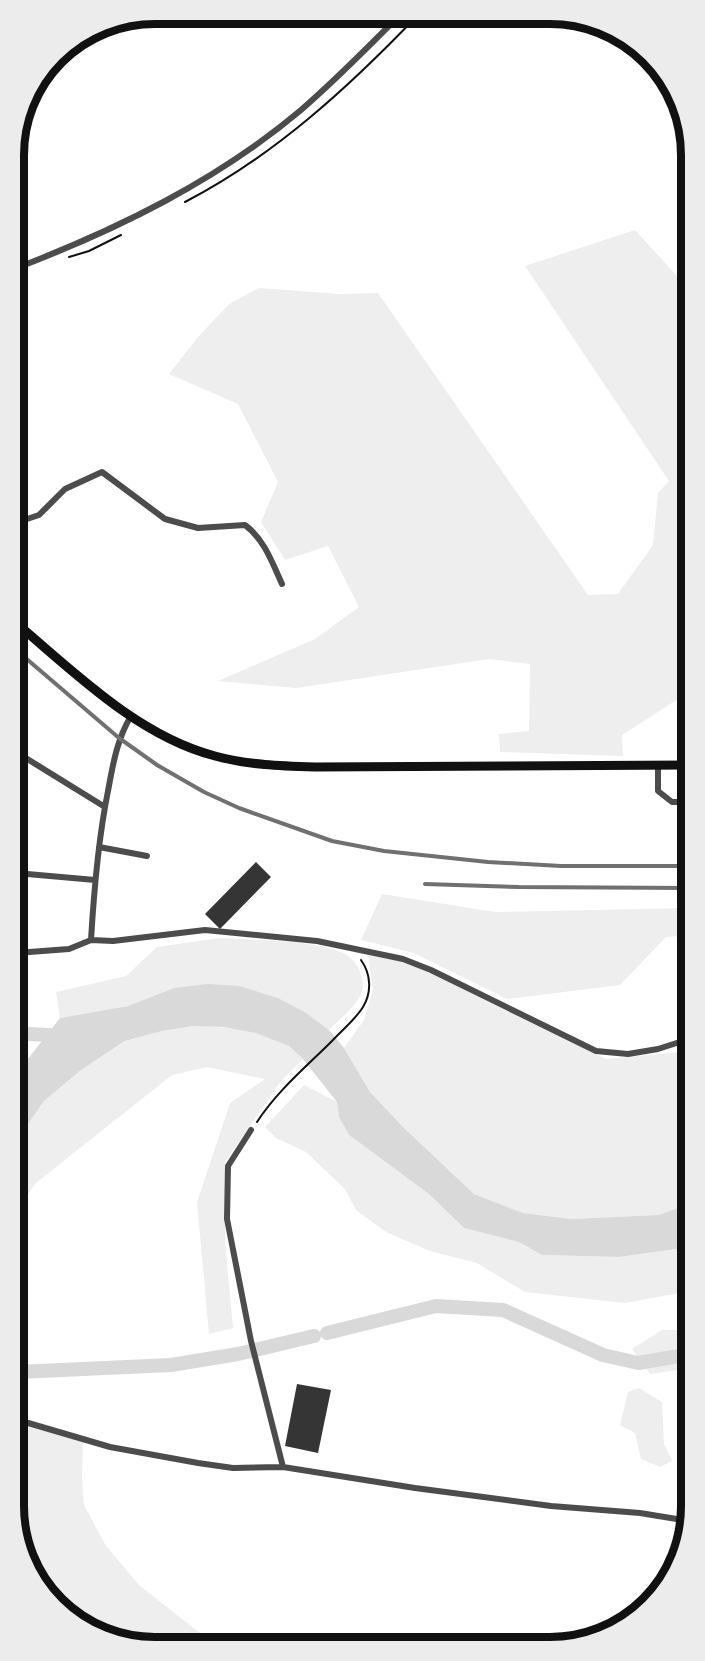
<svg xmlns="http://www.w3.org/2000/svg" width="705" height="1661" viewBox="0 0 705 1661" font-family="'Space Grotesk',sans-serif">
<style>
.green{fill:#eee}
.water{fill:#d9d9d9}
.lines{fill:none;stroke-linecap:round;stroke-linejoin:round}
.canal{stroke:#d9d9d9;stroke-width:14}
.building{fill:#353535}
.path{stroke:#111;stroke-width:2}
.minor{stroke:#4c4c4c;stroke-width:6}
.primary{stroke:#111;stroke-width:9}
.rail{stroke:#707070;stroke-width:4}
.rim{fill:none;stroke:#111;stroke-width:8}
</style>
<rect width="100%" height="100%" fill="#fff"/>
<path class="green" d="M 635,230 L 687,287 L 689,692 L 622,735 L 623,756 L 500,752 L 499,734 L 529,731 L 530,664 L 489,659 L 296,688 L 218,681 L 315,639 L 359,607 L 328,546 L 285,560 L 261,522 L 278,482 L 238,404 L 169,374 L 198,337 L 229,304 L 259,288 L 339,294 L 378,293 L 588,595 L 618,594 L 653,545 L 658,493 L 669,481 L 525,266 Z
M 382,894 L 495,912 L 689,908 L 689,935 L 666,937 L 620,985 L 507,999 L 414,953 L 361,940 Z
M 220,938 C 253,940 314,940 343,953 C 356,959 366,977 362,991 C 357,1006 339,1020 329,1030 L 305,1012 L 278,998 L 240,986 L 174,988 L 128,1006 L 60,1018 L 56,992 L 126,976 L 157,947 Z
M 368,955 L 412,964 L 606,1059 L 690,1051 L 690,1204 L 658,1215 L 571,1219 L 523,1213 L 474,1194 L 403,1127 L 370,1092 L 344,1048 L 364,1020 L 373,990 Z
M 193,1026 C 224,1027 262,1029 289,1046 C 294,1049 298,1055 303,1059 L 281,1081 L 225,1162 L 225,1240 L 233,1328 L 209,1334 L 197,1202 L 230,1103 L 265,1079 L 207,1067 L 172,1075 L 36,1183 L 17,1209 L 17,1140 L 44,1101 L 81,1070 L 126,1041 L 162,1031 Z
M 304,1085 L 337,1102 L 339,1117 L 349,1135 L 429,1194 L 464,1228 L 519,1242 L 542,1255 L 619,1257 L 690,1247 L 690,1291 L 625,1303 L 525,1292 L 477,1263 L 430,1251 L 386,1232 L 356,1210 L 345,1189 L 306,1152 L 276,1138 L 265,1127 Z
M 662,1330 L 691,1330 L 691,1368 L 650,1374 L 632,1349 Z
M 639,1388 L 662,1402 L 664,1444 L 672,1461 L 660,1467 L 641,1459 L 635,1433 L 620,1425 L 628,1392 Z
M 18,1422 L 83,1442 L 82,1477 L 84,1505 L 106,1546 L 139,1585 L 214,1644 L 128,1645 L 55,1606 L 18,1542 Z"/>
<path class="water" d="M 208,984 L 240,986 L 278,998 L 305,1012 L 329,1030 L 344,1048 L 370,1092 L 403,1127 L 474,1194 L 523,1213 L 571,1219 L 658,1215 L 690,1204 L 690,1247 L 619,1257 L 542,1255 L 519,1242 L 464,1228 L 429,1194 L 349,1135 L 339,1117 L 337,1102 L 303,1059 L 289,1046 L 256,1033 L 223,1027 L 193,1026 L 162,1031 L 125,1041 L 81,1070 L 44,1101 L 17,1140 L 17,1073 L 60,1018 L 128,1006 L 174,988 Z"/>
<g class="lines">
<path class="canal" d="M 30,1034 L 64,1036
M 327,1333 L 436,1306 L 503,1310 L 603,1355 L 638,1363 L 691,1354
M 18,1372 L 171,1365 L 238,1354 L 314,1336"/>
</g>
<path class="building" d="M 256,862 L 271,877 L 220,929 L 205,914 Z
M 297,1384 L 331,1390 L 318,1453 L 285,1446 Z"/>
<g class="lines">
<path class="path" d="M 185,202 C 274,156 349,87 418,15
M 69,257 L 89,251 L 121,235
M 257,1122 C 277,1091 306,1067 332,1041 C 342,1030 355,1020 363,1007 C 372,992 371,974 361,960"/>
<path class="minor" d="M 14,269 C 116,230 217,181 301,110 C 336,80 368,47 400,15
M 15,523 L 39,515 L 65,489 L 102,472 L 165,519 L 198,528 L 245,525 C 264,539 272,562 282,584
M 16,752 L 105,807
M 658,765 L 658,791 L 672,802 L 689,802
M 99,847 L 147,856
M 16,873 L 95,880
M 91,940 C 94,890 98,840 108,791 C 113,764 117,739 131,716
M 16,953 L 69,949 L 91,940 L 113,941 L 205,930 L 317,941 L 403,959 L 431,970 L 596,1051 L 628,1054 L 658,1049 L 686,1040
M 251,1130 L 228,1166 L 227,1219 L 251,1341 L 283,1467
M 18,1420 L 110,1447 L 198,1463 L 233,1468 L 283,1467 L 415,1488 L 551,1506 L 640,1513 L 689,1521"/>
<path class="primary" d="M 15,622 C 74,672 138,736 215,756 C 248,765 281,766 315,767 L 689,765"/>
<path class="rail" d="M 15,649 L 119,738 L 157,765 L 204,792 L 239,808 L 332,841 L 384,851 L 488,862 L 561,866 L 689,866
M 425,884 L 519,887 L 689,888"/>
</g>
<path d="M0 0H705V1661H0ZM155 24H550A131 131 0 0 1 681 155V1506A131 131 0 0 1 550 1637H155A131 131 0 0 1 24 1506V155A131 131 0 0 1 155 24Z" fill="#ececec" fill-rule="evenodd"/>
<path class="rim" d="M155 24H550A131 131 0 0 1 681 155V1506A131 131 0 0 1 550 1637H155A131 131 0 0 1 24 1506V155A131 131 0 0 1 155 24Z"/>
</svg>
